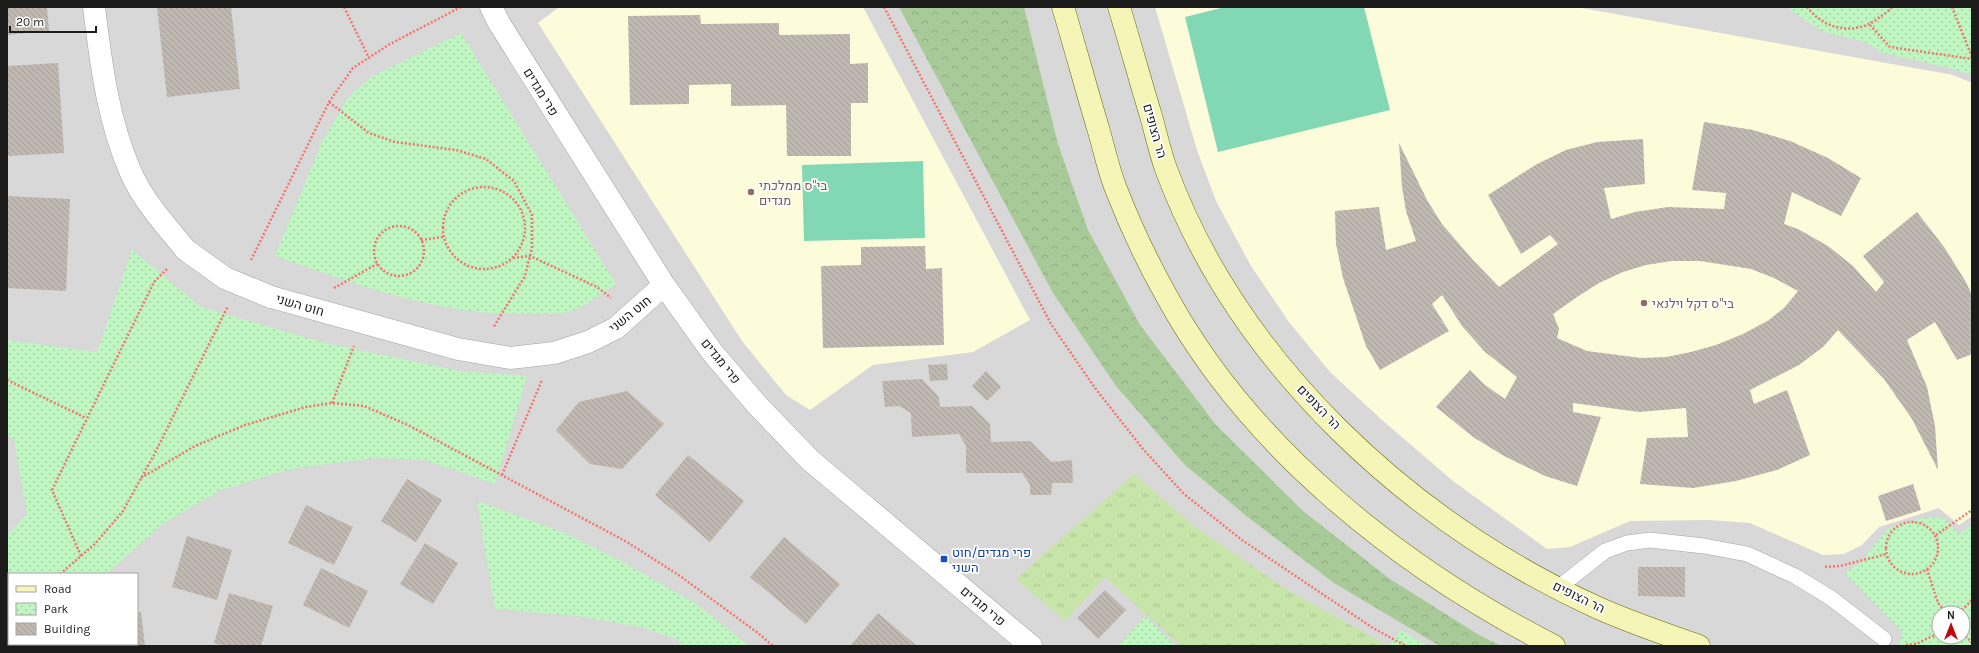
<svg xmlns="http://www.w3.org/2000/svg" width="1979" height="653" viewBox="0 0 1979 653" font-family="Karla,Heebo,sans-serif">
<style>
.residential{fill:#d9d8d8;fill-rule:evenodd}
.education{fill:#fdfcda}
.grass{fill:url(#grass-tufts)}
.forest{fill:url(#forest-crowns)}
.park{fill:url(#park-dots);fill-rule:evenodd}
.pitch{fill:#82d8b4}
.building{fill:url(#building-back-hatch);fill-rule:evenodd}
.lines{fill:none;stroke-linecap:round;stroke-linejoin:round}
.lane-casing{stroke:#a2a2a2;stroke-width:16}
.street-casing{stroke:#a2a2a2;stroke-width:23}
.secondary-casing{stroke:#636a0a;stroke-width:23}
.path{stroke:#f2766d;stroke-width:2.5;stroke-dasharray:2 2;stroke-linecap:butt}
.lane{stroke:#fff;stroke-width:15}
.street{stroke:#fff;stroke-width:22}
.secondary{stroke:#f4f5b6;stroke-width:22}
.street-bridge-casing{stroke:#a2a2a2;stroke-width:23;stroke-linecap:butt}
.street-bridge{stroke:#fff;stroke-width:22}
.education-dot{fill:#8d6e63;stroke:#fff;stroke-width:1.5}
.transit-dot{fill:#1a4fb4;stroke:#fff;stroke-width:1.5}
.labels{text-anchor:middle;dominant-baseline:central;stroke-width:3.5;stroke-linejoin:round;paint-order:stroke}
.street-label{font-size:13px;fill:#1b1b1b;stroke:#fff}
.education-label{font-size:13px;fill:#785e54;stroke:#fff;text-anchor:start}
.transit-label{font-size:13px;fill:#164399;stroke:#fff;text-anchor:start}
</style>
<defs>
<pattern id="grass-tufts" width="24" height="20" patternUnits="userSpaceOnUse"><rect width="24" height="20" fill="#c8e5a9"/><path d="M3 7l-1-3M5 7V3M7 7l1-3M15 17l-1-3M17 17v-4M19 17l1-3" fill="none" stroke="#abc491"/></pattern>
<pattern id="forest-crowns" width="20" height="18" patternUnits="userSpaceOnUse"><rect width="20" height="18" fill="#a8ca98"/><path d="M2 6a3 3 0 1 1 6 0M12 15a3 3 0 1 1 6 0" fill="none" stroke="#90ad82"/></pattern>
<pattern id="park-dots" width="8" height="8" patternUnits="userSpaceOnUse"><rect width="8" height="8" fill="#bff6c1"/><path d="M2 2h.1M6 6h.1" fill="none" stroke="#a4d2a5" stroke-width="1.8" stroke-linecap="round"/></pattern>
<pattern id="building-back-hatch" width="6" height="6" patternUnits="userSpaceOnUse"><rect width="6" height="6" fill="#c0b8b1"/><path d="M-1 5l2 2M0 0l6 6M5-1l2 2" fill="none" stroke="#a49e98"/></pattern>
</defs>
<rect width="100%" height="100%" fill="#ece8e1"/>
<path class="residential" d="M 7,7 L 1972,7 L 1972,646 L 7,646 ZM 9,574 L 137,574 L 137,644 L 9,644 ZM 1939,613 L 1963,613 L 1963,637 L 1939,637 Z"/>
<path class="education" d="M 559,7 L 863,7 L 1030,320 L 973,352 L 873,365 L 810,410 L 786,395 L 742,341 L 538,23 Z
M 1155,7 L 1576,7 L 1953,75 L 1972,83 L 1972,516 L 1959,525 L 1939,508 L 1879,527 L 1862,545 L 1844,554 L 1823,555 L 1750,523 L 1709,520 L 1630,521 L 1570,547 L 1547,549 L 1453,481 L 1382,420 L 1330,372 L 1289,322 L 1251,266 L 1216,201 L 1197,150 Z"/>
<path class="grass" d="M 1134,474 L 1194,526 L 1284,588 L 1385,644 L 1384,646 L 1181,646 L 1105,577 L 1065,621 L 1016,579 Z"/>
<path class="forest" d="M 899,7 L 1024,7 L 1058,144 L 1088,230 L 1140,325 L 1216,425 L 1303,511 L 1390,579 L 1479,635 L 1501,646 L 1440,646 L 1334,583 L 1249,518 L 1184,464 L 1116,386 L 1053,293 Z"/>
<path class="park" d="M 1790,7 L 1972,7 L 1972,75 L 1950,68 L 1883,53 L 1865,42 L 1824,32 L 1790,10 Z
M 461,33 L 616,284 C 603,292 583,309 568,312 C 553,315 535,314 520,314 C 434,314 355,284 275,256 L 321,144 L 348,98 L 371,77 Z
M 132,250 L 201,307 L 325,343 L 460,371 L 527,376 L 495,484 L 425,460 L 375,458 L 291,469 L 221,490 L 164,523 L 106,574 L 9,574 L 9,644 L 27,644 L 24,646 L 7,646 L 7,536 L 27,514 L 14,439 L 7,436 L 7,340 L 97,352 Z
M 477,501 L 562,532 L 619,560 L 695,603 L 749,646 L 680,646 L 679,640 L 640,627 L 577,616 L 495,609 Z
M 1926,517 L 1943,518 L 1959,534 L 1972,525 L 1972,646 L 1899,646 L 1902,632 L 1845,573 L 1862,562 L 1876,542 L 1889,528 ZM 1939,613 L 1963,613 L 1963,637 L 1939,637 Z
M 1145,616 L 1176,646 L 1118,646 Z
M 1401,630 L 1428,646 L 1389,646 Z"/>
<path class="pitch" d="M 1225,7 L 1364,7 L 1390,110 L 1218,152 L 1185,17 Z
M 923,161 L 925,238 L 804,241 L 802,165 Z"/>
<path class="building" d="M 7,7 L 47,7 L 49,31 L 7,35 Z
M 157,7 L 231,7 L 240,89 L 167,97 Z
M 700,15 L 701,24 L 779,23 L 779,35 L 850,34 L 850,64 L 868,63 L 868,103 L 851,103 L 851,156 L 787,156 L 786,105 L 731,106 L 731,84 L 689,85 L 689,104 L 630,105 L 628,16 Z
M 58,63 L 64,153 L 7,156 L 7,66 Z
M 1704,122 L 1753,130 L 1790,141 L 1828,158 L 1861,178 L 1841,216 L 1792,192 L 1784,224 L 1798,229 L 1828,246 L 1853,266 L 1876,292 L 1884,282 L 1863,256 L 1917,212 L 1944,247 L 1966,282 L 1972,295 L 1972,354 L 1957,360 L 1935,322 L 1907,340 L 1927,387 L 1935,426 L 1938,470 L 1912,419 L 1884,379 L 1838,330 L 1823,347 L 1799,365 L 1750,390 L 1754,404 L 1787,390 L 1810,455 L 1777,470 L 1736,481 L 1693,488 L 1640,484 L 1647,438 L 1688,437 L 1686,408 L 1639,412 L 1573,403 L 1573,412 L 1601,417 L 1577,486 L 1545,476 L 1504,456 L 1473,437 L 1436,407 L 1470,370 L 1485,385 L 1505,399 L 1517,377 L 1485,352 L 1462,326 L 1442,295 L 1432,304 L 1449,331 L 1380,370 L 1366,346 L 1343,278 L 1336,244 L 1335,211 L 1379,207 L 1386,250 L 1416,241 L 1406,211 L 1402,187 L 1399,143 L 1427,200 L 1442,224 L 1472,259 L 1499,287 L 1558,244 L 1550,235 L 1521,254 L 1488,195 L 1537,164 L 1566,150 L 1597,142 L 1643,139 L 1645,184 L 1604,188 L 1611,219 L 1635,212 L 1668,207 L 1724,209 L 1726,193 L 1692,190 ZM 1672,261 L 1700,261 L 1751,269 L 1774,278 L 1798,291 L 1785,307 L 1769,320 L 1743,334 L 1716,345 L 1691,352 L 1666,357 L 1641,358 L 1587,351 L 1557,338 L 1559,329 L 1553,314 L 1577,297 L 1599,283 L 1623,272 L 1646,265 Z
M 7,196 L 70,199 L 66,291 L 7,288 Z
M 925,246 L 926,269 L 942,268 L 944,345 L 823,348 L 821,266 L 861,265 L 861,247 Z
M 947,364 L 948,380 L 930,381 L 928,365 Z
M 986,371 L 1001,387 L 987,401 L 972,386 Z
M 922,379 L 939,397 L 940,407 L 972,406 L 990,424 L 991,442 L 1030,441 L 1051,462 L 1072,460 L 1073,483 L 1052,483 L 1051,495 L 1030,495 L 1030,485 L 1022,473 L 966,473 L 966,446 L 959,434 L 912,437 L 911,413 L 899,406 L 885,407 L 882,381 Z
M 627,391 L 664,424 L 622,469 L 590,464 L 556,430 L 579,402 Z
M 688,455 L 744,501 L 710,542 L 655,495 Z
M 407,479 L 442,500 L 416,542 L 381,521 Z
M 1913,484 L 1921,510 L 1886,521 L 1878,496 Z
M 306,505 L 353,527 L 334,565 L 288,543 Z
M 187,536 L 232,550 L 217,600 L 172,587 Z
M 784,537 L 840,584 L 806,624 L 750,577 Z
M 425,543 L 458,563 L 433,604 L 400,584 Z
M 1638,567 L 1685,567 L 1685,597 L 1638,596 Z
M 321,568 L 368,591 L 349,628 L 303,605 Z
M 1105,590 L 1126,610 L 1098,639 L 1077,618 Z
M 229,593 L 273,606 L 261,646 L 224,646 L 214,643 Z
M 137,612 L 141,612 L 145,646 L 93,646 L 93,644 L 137,644 Z
M 878,613 L 917,646 L 850,646 Z"/>
<g class="lines">
<g class="lane-casing">
<path id="lane" d="M 1558,588 L 1605,551 L 1627,543 L 1650,540 L 1704,546 L 1747,554 L 1795,576 L 1831,598 L 1884,639"/>
</g>
<g class="street-casing">
<path id="street" d="M 94,7 C 101,64 108,121 131,173 C 144,202 166,226 186,250
M 491,7 L 499,23 L 664,285 L 712,352 L 758,406 L 810,460 L 1031,646
M 271,297 L 458,349 L 510,358 L 554,353 L 588,342 L 616,328 L 664,285"/>
</g>
<g class="secondary-casing">
<path id="secondary" d="M 1063,7 C 1075,47 1086,88 1098,128 C 1104,148 1108,169 1116,189 C 1130,225 1147,261 1166,295 C 1249,448 1401,568 1554,646
M 1119,7 C 1130,43 1140,80 1151,116 C 1156,134 1160,152 1166,169 C 1239,365 1409,521 1596,607 C 1629,622 1665,634 1699,646"/>
</g>
<path class="path" d="M 344,7 L 369,58
M 884,7 L 1051,324 L 1095,388 L 1143,449 L 1184,494 L 1242,540 L 1373,628 L 1406,646
M 1807,7 C 1826,31 1856,36 1880,17 C 1884,14 1889,11 1892,7
M 1952,7 L 1972,57
M 1870,25 L 1890,47 L 1972,59
M 329,102 L 369,133 L 395,142 L 456,150 L 486,159 L 514,181 L 532,215 L 532,248 L 525,276 L 493,328
M443 228a41 41 0 1 1 82 0a41 41 0 1 1-82 0Z
M374 251a25 25 0 1 1 50 0a25 25 0 1 1-50 0Z
M 421,240 L 443,237
M 513,258 L 530,256 L 597,287 L 611,298
M 251,260 L 329,102 L 353,68 L 390,44 L 461,7
M 334,288 L 377,264
M 7,380 L 86,418
M 332,403 L 354,346
M 502,475 L 542,380
M 141,478 L 195,446 L 245,425 L 306,407 L 332,403 L 364,406 L 408,425 L 627,542 L 680,576 L 758,633 L 773,646
M1886 548a26 26 0 1 1 52 0a26 26 0 1 1-52 0Z
M 1936,535 L 1972,510
M 81,556 L 52,490 L 154,282 L 168,268
M 1825,567 L 1840,566 L 1887,554
M 1927,569 L 1938,603 L 1946,613
M 60,574 L 95,544 L 123,511 L 154,455 L 228,306
M 1959,613 L 1972,600
M 7,625 L 9,623
M 1963,633 L 1972,643
M 1906,645 L 1916,644 L 1939,633"/>
<use href="#lane" class="lane"/>
<use href="#street" class="street"/>
<use href="#secondary" class="secondary"/>
<g class="street-bridge-casing">
<path id="street-bridge" d="M 186,250 L 225,278 L 271,297"/>
</g>
<use href="#street-bridge" class="street-bridge"/>
</g>
<g class="education-dot">
<circle cx="751" cy="192" r="4"/>
<circle cx="1644" cy="303" r="4"/>
</g>
<rect class="transit-dot" x="940" y="555" width="8" height="8" rx="2"/>
<g class="labels">
<g class="street-label">
<text transform="translate(541 92) rotate(58)">פרי מגדים</text>
<text transform="translate(1155 131) rotate(74)">הר הצופים</text>
<text transform="translate(300 305) rotate(16)">חוט השני</text>
<text transform="translate(630 314) rotate(-39)">חוט השני</text>
<text transform="translate(721 361) rotate(51)">פרי מגדים</text>
<text transform="translate(1319 407) rotate(46)">הר הצופים</text>
<text transform="translate(1579 597) rotate(26)">הר הצופים</text>
<text transform="translate(983 606) rotate(40)">פרי מגדים</text>
</g>
<g class="education-label">
<text x="759" y="185">בי"ס ממלכתי<tspan x="759" dy="15">מגדים</tspan></text>
<text x="1652" y="303">בי"ס דקל וילנאי</text>
</g>
<g class="transit-label">
<text x="952" y="552">פרי מגדים/חוט<tspan x="952" dy="15">השני</tspan></text>
</g>
</g>
<rect width="1979" height="653" fill="none" stroke="#1b1b1b" stroke-width="16"/>
<rect x="8" y="573" width="130" height="72" fill="#ffffff" stroke="#a4a4a4"/>
<rect x="16" y="586" width="20" height="6" fill="#f4f5b6" stroke="#a4a4a4"/>
<text x="44" y="593" font-size="12" fill="#1b1b1b">Road</text>
<rect x="16" y="603" width="20" height="12" fill="url(#park-dots)" stroke="#a4a4a4"/>
<text x="44" y="613" font-size="12" fill="#1b1b1b">Park</text>
<rect x="16" y="623" width="20" height="12" fill="url(#building-back-hatch)" stroke="#a4a4a4"/>
<text x="44" y="633" font-size="12" fill="#1b1b1b">Building</text>
<g transform="translate(1951 625)"><circle r="19" fill="#ffffff" stroke="#a4a4a4"/>
<path d="M0-3L7 15L0 10L-7 15Z" fill="#bc0a10"/>
<text y="-6" font-size="11" font-weight="bold" text-anchor="middle" fill="#1b1b1b">N</text>
</g>
<path d="M10 26v6h86v-6" fill="none" stroke="#1b1b1b" stroke-width="2"/>
<text x="16" y="26" font-size="12" fill="#1b1b1b" stroke="#ffffff" stroke-width="3" paint-order="stroke">20 m</text>
</svg>
